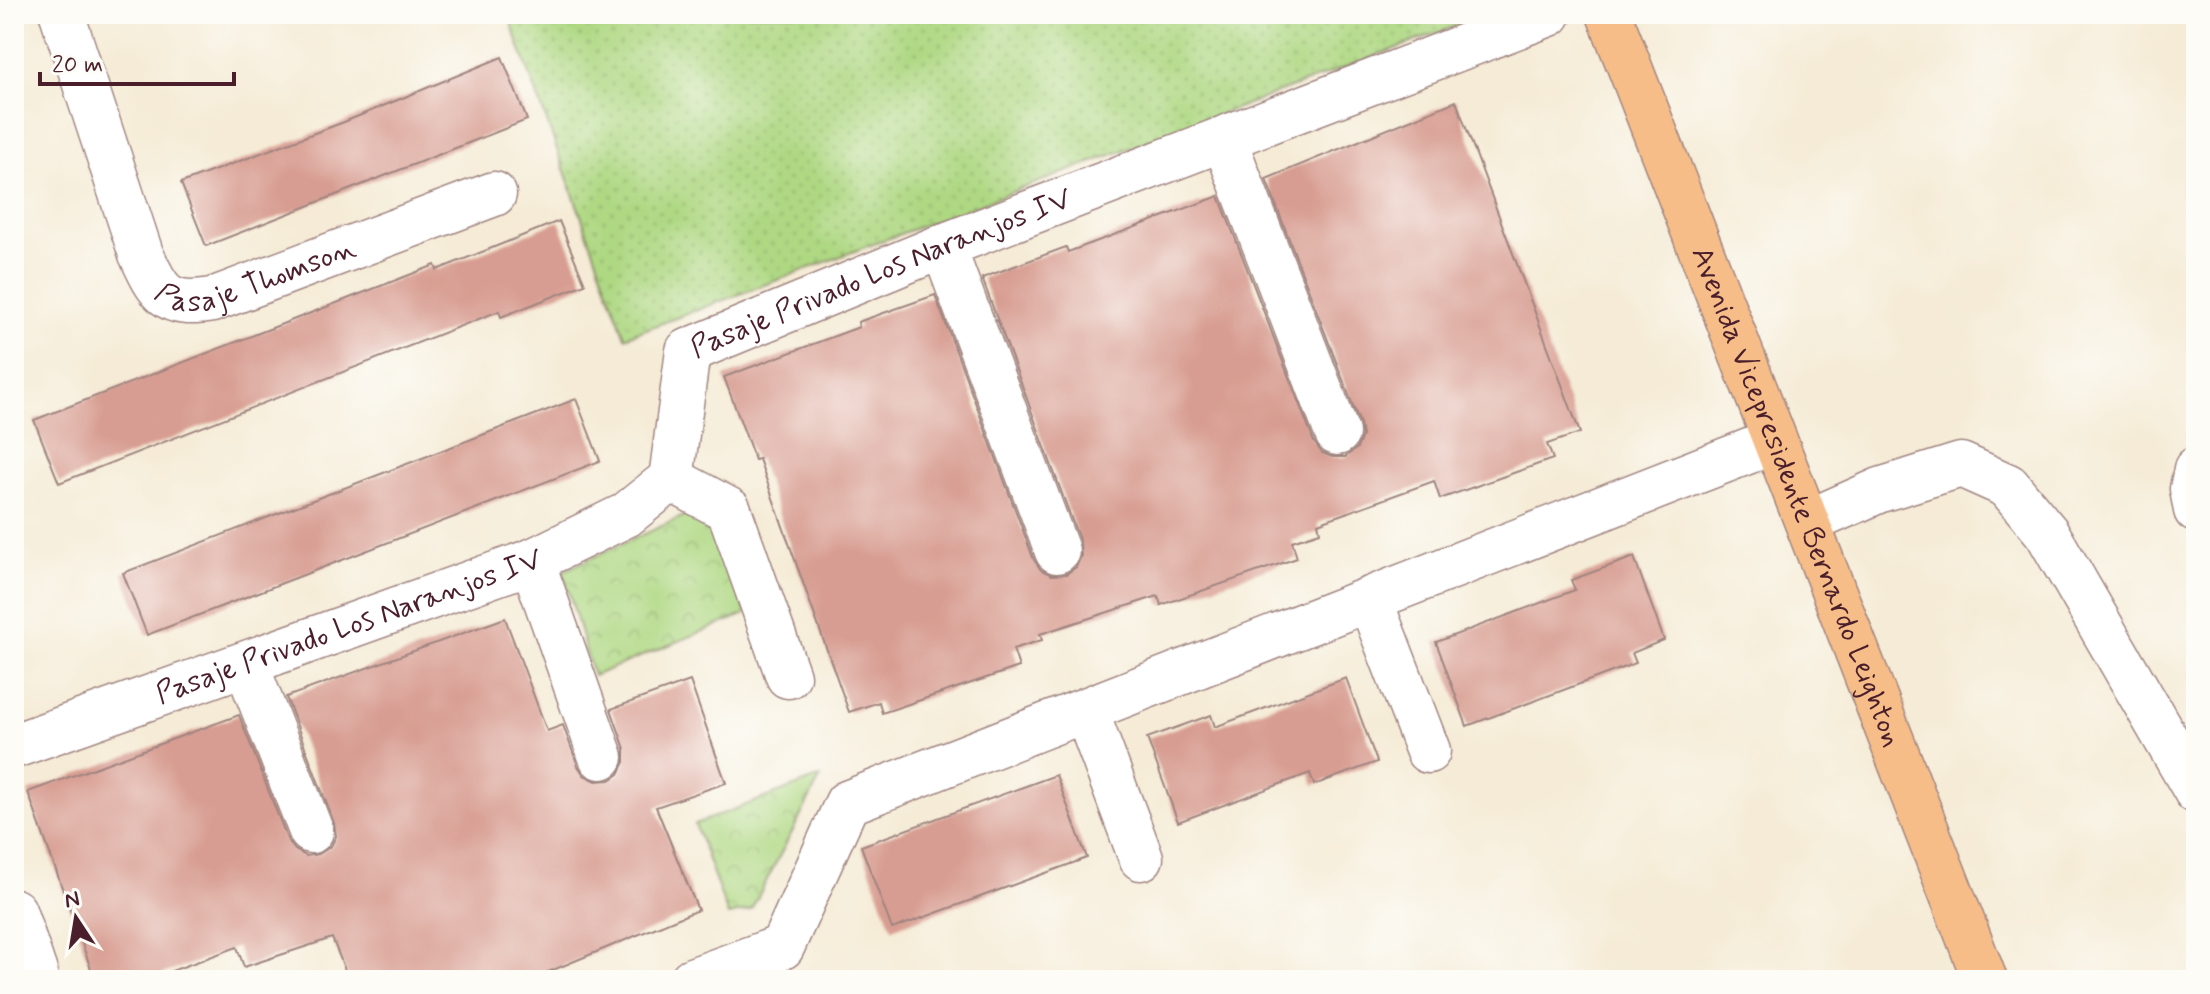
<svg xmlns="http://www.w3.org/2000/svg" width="2210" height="994" viewBox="0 0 2210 994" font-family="Mynerve,sans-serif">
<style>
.grass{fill:url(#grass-dots);stroke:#7c7c57;stroke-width:2}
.park{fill:url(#park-crowns);stroke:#7c7c57;stroke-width:2}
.building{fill:#d89d92}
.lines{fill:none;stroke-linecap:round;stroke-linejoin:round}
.minor-casing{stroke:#a08580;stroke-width:47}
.major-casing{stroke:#a08580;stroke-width:47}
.minor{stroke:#fff;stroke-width:44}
.major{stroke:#f7bd88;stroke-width:44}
.labels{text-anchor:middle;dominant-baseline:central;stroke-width:8;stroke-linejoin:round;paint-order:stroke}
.street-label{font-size:30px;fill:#4a1f2b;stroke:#fdfcf7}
</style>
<defs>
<pattern id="grass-dots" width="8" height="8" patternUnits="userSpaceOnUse" patternTransform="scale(2)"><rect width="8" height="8" fill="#afd883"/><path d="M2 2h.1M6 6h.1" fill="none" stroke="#98b971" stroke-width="1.8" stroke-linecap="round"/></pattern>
<pattern id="park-crowns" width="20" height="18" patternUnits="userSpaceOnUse" patternTransform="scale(2)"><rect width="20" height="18" fill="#afd883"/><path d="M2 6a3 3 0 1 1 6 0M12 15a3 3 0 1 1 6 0" fill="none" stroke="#98b971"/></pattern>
</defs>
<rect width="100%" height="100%" fill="#fdfcf7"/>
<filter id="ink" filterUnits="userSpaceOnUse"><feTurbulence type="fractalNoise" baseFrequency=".0125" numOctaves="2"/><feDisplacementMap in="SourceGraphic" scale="16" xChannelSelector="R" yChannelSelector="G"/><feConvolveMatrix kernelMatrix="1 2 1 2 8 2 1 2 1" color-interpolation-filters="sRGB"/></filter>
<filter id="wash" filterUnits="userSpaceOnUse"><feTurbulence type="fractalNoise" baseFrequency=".006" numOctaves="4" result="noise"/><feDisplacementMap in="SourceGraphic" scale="32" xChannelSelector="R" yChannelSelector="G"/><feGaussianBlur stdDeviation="1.8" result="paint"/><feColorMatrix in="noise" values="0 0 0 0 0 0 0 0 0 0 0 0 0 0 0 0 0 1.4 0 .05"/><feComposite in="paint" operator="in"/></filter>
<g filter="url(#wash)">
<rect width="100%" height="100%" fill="#f5ebd6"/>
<path class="grass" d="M 508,14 L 1488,14 L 625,337 Z"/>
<path class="park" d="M 688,514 L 719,530 L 746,614 L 593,676 L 563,571 Z
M 821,777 L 751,910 L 728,915 L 695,824 Z"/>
<g id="blocks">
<path class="building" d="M 502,57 L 527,120 L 206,246 L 181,183 L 344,122 Z
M 1456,101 L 1580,433 L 1547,444 L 1553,459 L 1482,484 L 1440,499 L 1434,481 L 1318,523 L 1320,532 L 1292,541 L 1297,558 L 1161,605 L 1158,596 L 1040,634 L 1042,640 L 1013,649 L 1019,667 L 882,713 L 879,702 L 849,712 L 759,459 L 755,460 L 724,377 L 859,327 L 858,322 L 935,295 L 1034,560 L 1041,570 L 1052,575 L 1066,574 L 1076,567 L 1081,556 L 1080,542 L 982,278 L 1066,247 L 1068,252 L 1219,196 L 1314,442 L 1322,453 L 1332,457 L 1345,457 L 1357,448 L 1362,436 L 1360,424 L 1266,179 Z
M 559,221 L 585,284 L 501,317 L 499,311 L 59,483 L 34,420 L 435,265 L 437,270 Z
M 576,399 L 600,461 L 147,635 L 123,573 Z
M 1634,557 L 1664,640 L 1632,653 L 1636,663 L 1467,726 L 1436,642 L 1575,590 L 1571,580 Z
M 505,618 L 547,731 L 563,725 L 578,766 L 584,775 L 596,781 L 610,780 L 619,774 L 625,762 L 625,749 L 611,709 L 690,681 L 726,783 L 656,807 L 698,910 L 529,980 L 349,980 L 332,938 L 244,967 L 237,947 L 147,980 L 95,980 L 28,792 L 239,715 L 288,841 L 295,850 L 306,856 L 319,854 L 331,846 L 336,836 L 334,823 L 286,697 Z
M 1346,678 L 1377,762 L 1314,785 L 1310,773 L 1178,822 L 1147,738 L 1211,715 L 1215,727 Z
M 1056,775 L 1087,858 L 892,929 L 861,846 Z"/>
</g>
</g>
<g filter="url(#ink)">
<use href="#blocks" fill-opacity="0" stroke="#a08580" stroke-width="2"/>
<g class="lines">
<g class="minor-casing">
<g id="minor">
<path id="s1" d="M 62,14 L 141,254 C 159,293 166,308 212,300 L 494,194"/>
<path d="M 1224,139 L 1337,433"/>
<path d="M 943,246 L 1057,551"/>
<path d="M 2196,469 L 2192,489 L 2196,510"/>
<path d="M 671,479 L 729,510 L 788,676"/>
<path d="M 1808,522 L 1880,490 L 1961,465 L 2008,486 L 2047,533 L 2196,791"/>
<path d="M 532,561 L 601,757"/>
<path d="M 1370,600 L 1428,751"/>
<path d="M 246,664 L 311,831"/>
<path d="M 1086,711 L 1141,858"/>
<path id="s2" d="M 14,746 L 532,561 L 626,515 L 671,479 L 688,351 L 943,246 L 1549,14"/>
<path d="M 14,911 L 35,972"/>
<path d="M 692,980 L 782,947 L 847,803 L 1775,441"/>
</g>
</g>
<g class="major-casing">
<g id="major">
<path id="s3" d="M 1609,14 L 1985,980"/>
</g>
</g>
<use href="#minor" class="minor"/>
<use href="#major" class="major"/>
</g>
</g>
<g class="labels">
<g class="street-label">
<text stroke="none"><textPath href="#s1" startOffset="396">Pasaje Thomson</textPath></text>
<text stroke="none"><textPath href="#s2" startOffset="1050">Pasaje Privado Los Naranjos IV</textPath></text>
<text stroke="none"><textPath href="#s3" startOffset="518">Avenida Vicepresidente Bernardo Leighton</textPath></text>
<text stroke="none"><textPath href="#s2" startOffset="356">Pasaje Privado Los Naranjos IV</textPath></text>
</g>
</g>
<rect width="2210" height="994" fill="none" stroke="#fdfcf7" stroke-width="48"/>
<g transform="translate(76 918) rotate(348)" stroke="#fdfcf7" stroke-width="6" paint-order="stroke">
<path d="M0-6L14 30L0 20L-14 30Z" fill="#4a1f2b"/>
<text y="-12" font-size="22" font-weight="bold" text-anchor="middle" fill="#4a1f2b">N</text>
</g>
<path d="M40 72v12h194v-12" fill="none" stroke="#4a1f2b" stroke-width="4"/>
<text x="52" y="72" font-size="24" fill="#4a1f2b" stroke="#fdfcf7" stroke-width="6" paint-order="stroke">20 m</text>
</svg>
